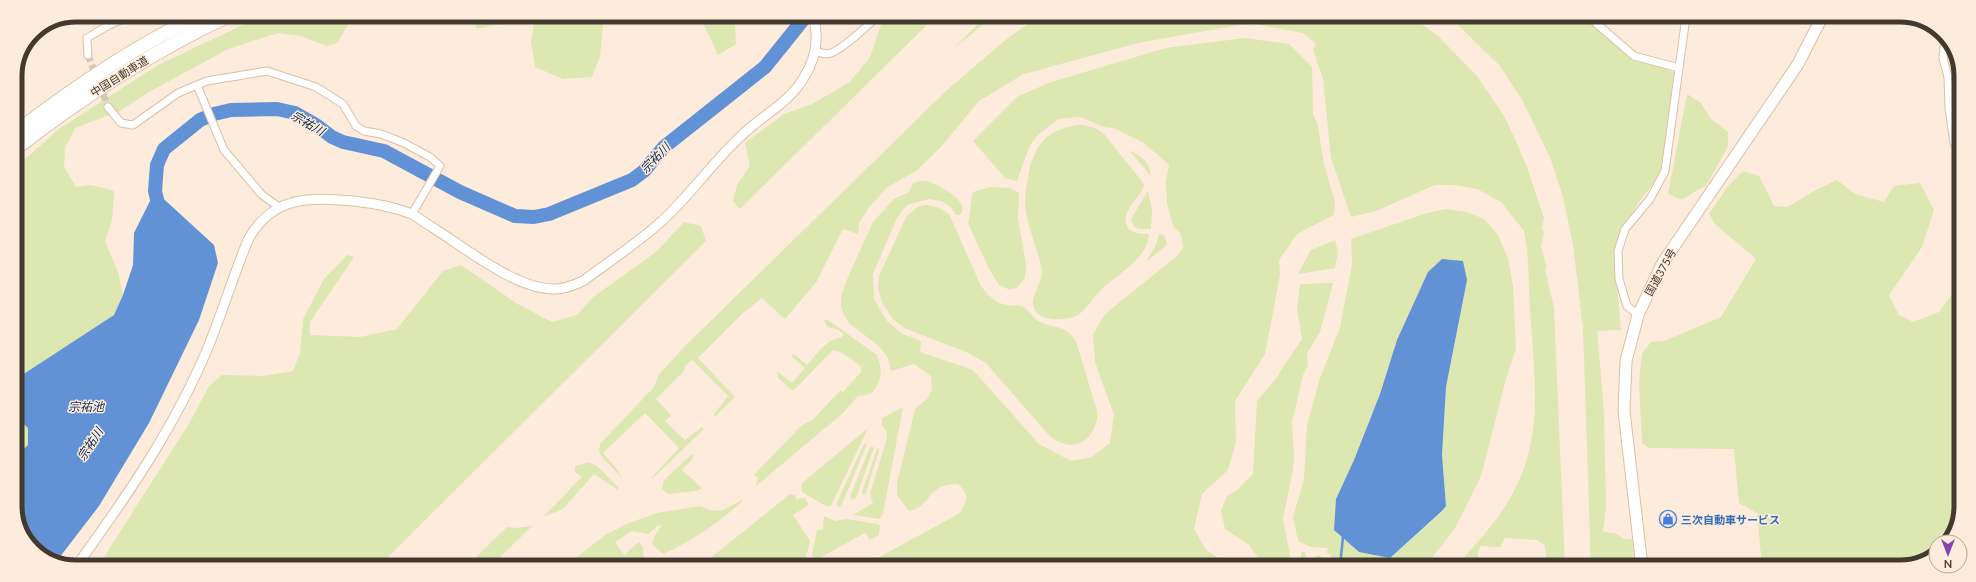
<svg xmlns="http://www.w3.org/2000/svg" width="1976" height="582" viewBox="0 0 1976 582" font-family="Lato,'Noto Sans JP',sans-serif">
<style>
.green{fill:#dde7b2;fill-rule:evenodd}
.water{fill:#6292d6}
.lines{fill:none;stroke-linecap:round;stroke-linejoin:round}
.stream{stroke:#6292d6;stroke-width:2.5}
.river{stroke:#6292d6;stroke-width:14}
.minor-tunnel{stroke:#d8c8b8;stroke-width:7;stroke-dasharray:7 3.5;stroke-linecap:butt}
.minor-casing{stroke:#dac0a4;stroke-width:9}
.tertiary-casing{stroke:#dac0a4;stroke-width:11}
.trunk-casing{stroke:#dac0a4;stroke-width:13}
.motorway-casing{stroke:#dac0a4;stroke-width:15}
.minor{stroke:#fff;stroke-width:7}
.tertiary{stroke:#fff;stroke-width:9}
.trunk{stroke:#fff;stroke-width:11}
.motorway{stroke:#fff;stroke-width:13}
.labels{text-anchor:middle;dominant-baseline:central;stroke-width:3;stroke-linejoin:round;paint-order:stroke}
.street-label{font-size:11px;fill:#44392e;stroke:#fdecdb}
.shop-label{font-size:11px;font-weight:bold;fill:#366cbe;stroke:#fdecdb;text-anchor:start}
.water-label{font-size:12px;font-style:italic;fill:#082954;stroke:#fdecdb}
.rim{fill:none;stroke:#44392e;stroke-width:5}
</style>
<rect width="100%" height="100%" fill="#fdecdb"/>
<path class="green" d="M 264,15 L 351,15 L 348,25 L 337,43 L 327,46 L 300,36 L 278,33 L 228,49 L 149,92 L 120,111 L 75,128 L 65,148 L 64,167 L 76,187 L 91,185 L 114,191 L 112,220 L 105,241 L 118,272 L 123,295 L 114,315 L 19,377 L 15,381 L 15,168 L 59,129 L 158,65 Z
M 471,15 L 507,15 L 507,16 L 499,24 L 477,29 Z
M 535,16 L 651,16 L 645,22 L 619,19 L 603,24 L 600,56 L 592,77 L 563,79 L 535,67 L 531,42 Z
M 700,16 L 741,16 L 735,25 L 736,44 L 718,55 Z
M 887,16 L 936,16 L 740,209 L 733,201 L 737,185 L 750,166 L 745,143 L 784,114 L 812,104 L 850,82 L 870,57 L 882,22 Z
M 986,16 L 994,16 L 953,49 Z
M 1040,16 L 1249,16 L 1245,22 L 1240,25 L 1138,43 L 1024,74 L 979,101 L 940,148 L 916,171 L 886,188 L 868,209 L 859,223 L 858,234 L 843,229 L 817,281 L 785,319 L 762,298 L 742,314 L 698,358 L 735,397 L 715,417 L 714,414 L 728,396 L 692,360 L 685,366 L 684,371 L 656,399 L 671,415 L 665,421 L 685,440 L 702,427 L 704,429 L 652,479 L 653,476 L 679,448 L 645,413 L 603,453 L 616,468 L 623,479 L 601,456 L 599,452 L 600,444 L 654,387 L 658,376 L 682,349 L 947,90 L 1008,38 Z
M 1259,16 L 1412,17 L 1438,36 L 1477,76 L 1504,116 L 1515,139 L 1527,167 L 1544,218 L 1542,228 L 1544,233 L 1541,246 L 1547,268 L 1545,269 L 1554,308 L 1565,567 L 1554,567 L 1546,558 L 1545,546 L 1537,540 L 1505,538 L 1500,547 L 1481,546 L 1478,551 L 1478,560 L 1486,564 L 1486,567 L 1456,566 C 1473,547 1492,527 1506,505 C 1543,446 1536,390 1531,324 C 1529,299 1529,274 1527,248 L 1524,231 L 1501,202 L 1477,189 L 1454,185 L 1435,185 L 1376,211 L 1351,217 L 1331,158 L 1323,79 L 1313,50 L 1316,44 L 1303,33 L 1259,25 Z
M 1450,17 L 1583,17 L 1625,52 L 1674,72 L 1661,174 L 1639,202 L 1618,236 L 1615,261 L 1621,330 L 1597,331 L 1604,412 L 1606,505 L 1603,532 L 1615,533 L 1624,539 L 1632,539 L 1635,567 L 1591,567 L 1583,329 L 1573,244 L 1563,197 L 1550,157 L 1522,100 L 1500,66 Z
M 1245,38 L 1289,44 L 1312,67 L 1313,114 L 1317,122 L 1324,164 L 1335,202 L 1334,215 L 1297,234 L 1279,260 L 1280,275 L 1265,354 L 1235,401 L 1236,442 L 1228,470 L 1202,494 L 1194,529 L 1206,550 L 1231,566 L 863,566 L 960,513 C 967,500 970,495 958,484 C 925,484 933,506 909,511 L 897,495 L 897,483 L 915,409 L 927,399 L 932,389 L 931,376 L 914,364 L 891,371 L 888,358 L 879,346 L 850,324 L 844,315 L 841,307 L 841,296 L 848,277 L 873,222 L 894,199 L 909,192 L 913,183 C 917,182 922,180 926,181 C 937,184 972,201 960,215 L 956,215 L 950,206 L 941,201 L 929,199 L 907,205 L 897,218 L 873,274 L 874,299 L 887,321 L 901,333 L 921,341 L 920,352 L 973,370 L 1039,444 L 1071,461 L 1092,457 L 1110,443 L 1114,415 L 1095,362 L 1093,334 L 1105,314 L 1177,256 L 1183,248 L 1181,234 L 1173,226 L 1167,203 L 1166,181 L 1169,165 L 1144,143 L 1114,128 L 1104,127 L 1080,117 L 1059,119 L 1039,134 L 1030,145 L 1017,181 L 1005,178 L 973,141 L 1017,97 L 1048,83 L 1166,48 Z
M 1687,94 L 1701,103 L 1710,118 L 1728,132 L 1728,146 L 1706,186 L 1694,192 L 1682,200 L 1668,194 Z
M 1082,125 L 1095,128 L 1104,134 L 1144,184 C 1142,198 1120,210 1127,226 C 1131,234 1141,234 1149,234 C 1147,259 1119,273 1103,288 C 1094,296 1087,309 1078,315 C 1065,322 1032,322 1033,302 C 1034,288 1045,282 1041,265 C 1036,245 1027,226 1025,206 C 1025,197 1026,187 1028,178 C 1033,146 1047,127 1082,125 Z
M 1129,150 C 1140,156 1151,161 1150,175 Z
M 1743,171 L 1759,176 L 1774,206 L 1787,207 L 1816,190 L 1837,180 L 1855,194 L 1884,202 L 1894,186 L 1920,183 L 1934,210 L 1922,247 L 1889,295 L 1899,315 L 1913,322 L 1939,312 L 1960,283 L 1959,522 L 1946,542 L 1936,542 L 1936,555 L 1900,567 L 1762,567 L 1757,513 L 1739,503 L 1734,449 L 1649,448 L 1642,443 L 1639,382 L 1642,353 L 1651,342 L 1664,341 L 1721,317 L 1756,259 L 1714,223 L 1709,213 L 1729,185 Z
M 990,187 L 1010,188 L 1019,193 L 1018,218 L 1026,265 L 1025,278 L 1018,287 L 1010,290 L 999,285 L 989,269 L 968,223 C 971,212 970,203 973,192 Z
M 1148,191 L 1152,210 L 1151,229 L 1140,229 L 1134,227 L 1131,219 Z
M 927,205 C 937,207 943,208 950,216 L 981,286 C 988,295 996,304 1008,305 C 1013,306 1017,305 1021,306 C 1029,308 1032,318 1040,322 C 1056,329 1064,324 1076,341 L 1097,411 C 1099,434 1079,453 1057,441 C 1053,440 1050,436 1047,433 L 986,363 L 966,352 L 904,328 L 892,318 L 883,304 L 878,289 L 879,276 L 906,217 L 919,206 Z
M 1446,209 L 1467,212 L 1484,219 L 1498,235 L 1508,258 L 1513,286 L 1516,349 L 1506,379 L 1481,476 L 1454,530 L 1425,566 L 1332,566 L 1332,557 L 1327,552 L 1328,548 L 1311,547 L 1298,541 L 1293,517 L 1304,479 L 1307,425 L 1320,378 L 1340,328 L 1352,264 L 1351,239 L 1427,213 ZM 1467,280 L 1446,387 L 1442,455 L 1446,506 L 1442,512 L 1390,558 L 1336,499 L 1354,460 L 1380,394 L 1397,340 Z
M 684,222 L 701,226 L 706,241 L 380,565 L 99,565 L 190,422 L 209,386 L 222,375 L 262,376 L 293,371 L 300,353 L 303,319 L 324,279 L 347,255 L 354,257 L 310,322 L 310,335 L 360,337 L 397,329 L 443,271 L 461,265 L 516,303 L 552,322 L 577,315 L 592,298 L 656,252 Z
M 1159,233 L 1165,236 L 1167,245 L 1146,262 L 1156,245 Z
M 1335,240 L 1338,252 L 1335,268 L 1298,274 L 1311,250 Z
M 1333,283 L 1320,332 L 1307,353 L 1308,365 L 1303,375 L 1292,422 L 1294,455 L 1293,470 L 1283,518 L 1292,566 L 1264,566 L 1249,545 L 1225,529 L 1221,511 L 1227,496 L 1237,490 L 1253,474 L 1257,401 L 1278,376 L 1281,370 L 1302,339 L 1297,309 L 1300,284 Z
M 824,320 L 828,320 L 877,355 C 883,370 882,382 871,394 L 858,396 L 842,414 L 756,486 L 758,478 L 754,475 L 801,426 L 812,420 L 841,390 L 843,392 L 861,372 L 861,367 C 855,361 842,351 833,350 L 793,391 L 778,378 L 777,371 L 792,383 L 805,368 L 791,356 L 794,354 L 807,365 C 817,354 826,339 841,338 L 844,334 L 836,329 L 827,327 Z
M 903,407 L 883,514 L 880,519 L 853,515 L 873,503 L 870,494 L 887,438 L 886,430 L 882,426 L 882,418 Z
M 15,416 L 28,428 L 28,445 L 15,457 Z
M 868,428 L 831,506 L 826,506 L 802,492 L 801,484 Z
M 864,444 L 867,444 L 842,504 L 840,507 L 838,506 L 837,502 Z
M 870,447 L 874,447 L 856,498 L 852,500 L 850,497 Z
M 877,449 L 879,450 L 866,493 L 863,495 L 862,492 Z
M 692,454 L 694,457 L 682,470 L 702,488 L 697,491 L 668,494 L 662,489 L 664,480 Z
M 589,462 L 597,466 L 618,487 L 618,490 L 594,474 L 563,509 L 543,517 L 582,477 L 575,472 L 575,466 Z
M 790,494 L 795,495 L 796,499 L 805,498 L 809,505 L 793,515 L 810,541 L 804,566 L 704,566 L 713,556 Z
M 742,500 L 743,501 C 716,524 696,539 663,554 L 652,544 L 655,535 L 662,525 L 657,526 L 648,534 L 632,531 L 615,542 L 624,555 L 639,542 L 643,547 L 644,566 L 567,565 L 605,535 L 629,523 L 657,513 L 700,506 L 709,510 L 721,511 Z
M 824,516 L 835,521 L 846,519 L 878,524 L 880,526 L 879,535 L 870,540 L 865,533 L 816,560 L 812,555 L 817,530 L 823,529 Z
M 532,526 L 492,565 L 468,565 L 507,527 L 516,528 Z
M 1301,552 L 1305,552 L 1307,566 L 1302,566 Z
M 1318,555 L 1325,559 L 1326,566 L 1314,566 L 1314,559 Z"/>
<path class="water" d="M 155,191 L 214,245 L 218,263 L 199,320 L 149,423 L 99,506 L 56,562 L 28,543 L 15,510 L 15,457 L 28,445 L 28,428 L 15,416 L 15,381 L 19,377 L 114,315 L 123,295 L 133,265 L 134,233 Z
M 1442,259 L 1463,261 L 1467,280 L 1446,387 L 1442,455 L 1446,506 L 1442,511 L 1390,558 L 1359,552 L 1334,530 L 1336,499 L 1354,460 L 1380,394 L 1397,340 L 1428,272 Z"/>
<g class="lines">
<path class="stream" d="M 1340,566 L 1343,537"/>
<path class="river" d="M 159,208 L 155,191 L 157,165 L 164,149 L 200,120 L 214,114 L 231,110 L 277,109 L 295,113 L 316,125 L 332,137 L 343,142 L 384,151 L 460,192 L 515,216 L 534,217 L 549,214 L 632,180 L 644,171 L 664,147 L 765,67 L 806,16"/>
<path class="minor-tunnel" d="M 88,55 L 108,107"/>
<g class="minor-casing">
<path id="minor" d="M 1589,17 L 1634,56 L 1679,68
M 1945,35 L 1943,58 L 1948,77 L 1949,108 L 1954,143 L 1960,153
M 816,51 C 821,53 825,55 831,53 C 841,50 870,24 877,16
M 88,55 L 87,38 L 109,25 L 132,15
M 197,85 L 224,150 L 262,195 L 279,207
M 108,107 L 121,123 L 133,125 L 178,93 L 207,81 L 267,71 L 316,87 L 343,104 L 356,126 L 364,131 L 381,134 L 404,143 L 430,157 L 440,166 L 412,214
M 1638,315 L 1627,306 L 1619,279 L 1618,251 L 1625,229 L 1650,199 L 1665,171 L 1686,17"/>
</g>
<g class="tertiary-casing">
<path id="tertiary" d="M 77,565 C 128,495 176,425 209,345 C 223,310 234,274 248,240 C 272,196 308,197 353,201 C 372,203 394,207 412,214 C 419,218 425,223 432,227 C 465,248 517,290 555,289 C 565,289 574,285 583,281 C 610,261 639,242 663,220 C 691,194 713,162 741,136 C 761,116 788,104 803,79 C 816,59 820,39 813,16"/>
</g>
<g class="trunk-casing">
<path id="trunk" d="M 1642,567 L 1624,411 L 1626,361 L 1638,315 L 1662,264 L 1798,64 L 1822,17"/>
</g>
<g class="motorway-casing">
<path id="motorway" d="M 15,133 C 72,89 136,45 201,15
M 15,149 C 82,97 153,51 230,15"/>
</g>
<use href="#minor" class="minor"/>
<use href="#tertiary" class="tertiary"/>
<use href="#trunk" class="trunk"/>
<use href="#motorway" class="motorway"/>
</g>
<defs>
<g id="shop-ring" transform="scale(0.9)"><circle r="9.5" fill="#fdecdb" stroke="#3f7fe0" stroke-width="1.5"/><path d="M-5-2.5h2.3a2.7 3.5 0 0 1 5.4 0H5L5.5 6h-11ZM-1.5-2.5h3a1.5 2.3 0 0 0-3 0Z" fill="#3f7fe0"/></g>
</defs>
<g fill-rule="evenodd">
<use href="#shop-ring" x="1668" y="519"/>
</g>
<g class="labels">
<g class="street-label">
<text transform="translate(119 76) rotate(-32)">中国自動車道</text>
<text transform="translate(1660 272) rotate(-61)">国道375号</text>
</g>
<g class="shop-label">
<text x="1681" y="519">三次自動車サービス</text>
</g>
<g class="water-label">
<text transform="translate(308 123) rotate(30)">宗祐川</text>
<text transform="translate(655 158) rotate(-46)">宗祐川</text>
<text x="86" y="406">宗祐池</text>
<text transform="translate(90 444) rotate(-57)">宗祐川</text>
</g>
</g>
<path d="M0 0H1976V582H0ZM76 22H1900A54 54 0 0 1 1954 76V506A54 54 0 0 1 1900 560H76A54 54 0 0 1 22 506V76A54 54 0 0 1 76 22Z" fill="#fdecdb" fill-rule="evenodd"/>
<path class="rim" d="M76 22H1900A54 54 0 0 1 1954 76V506A54 54 0 0 1 1900 560H76A54 54 0 0 1 22 506V76A54 54 0 0 1 76 22Z"/>
<g transform="translate(1948 554) rotate(180)"><circle r="19" fill="#fdecdb" stroke="#b3a496"/>
<path d="M0-3L7 15L0 10L-7 15Z" fill="#8742b5"/>
<text y="-6" font-size="11" font-weight="bold" text-anchor="middle" fill="#44392e">N</text>
</g>
</svg>
